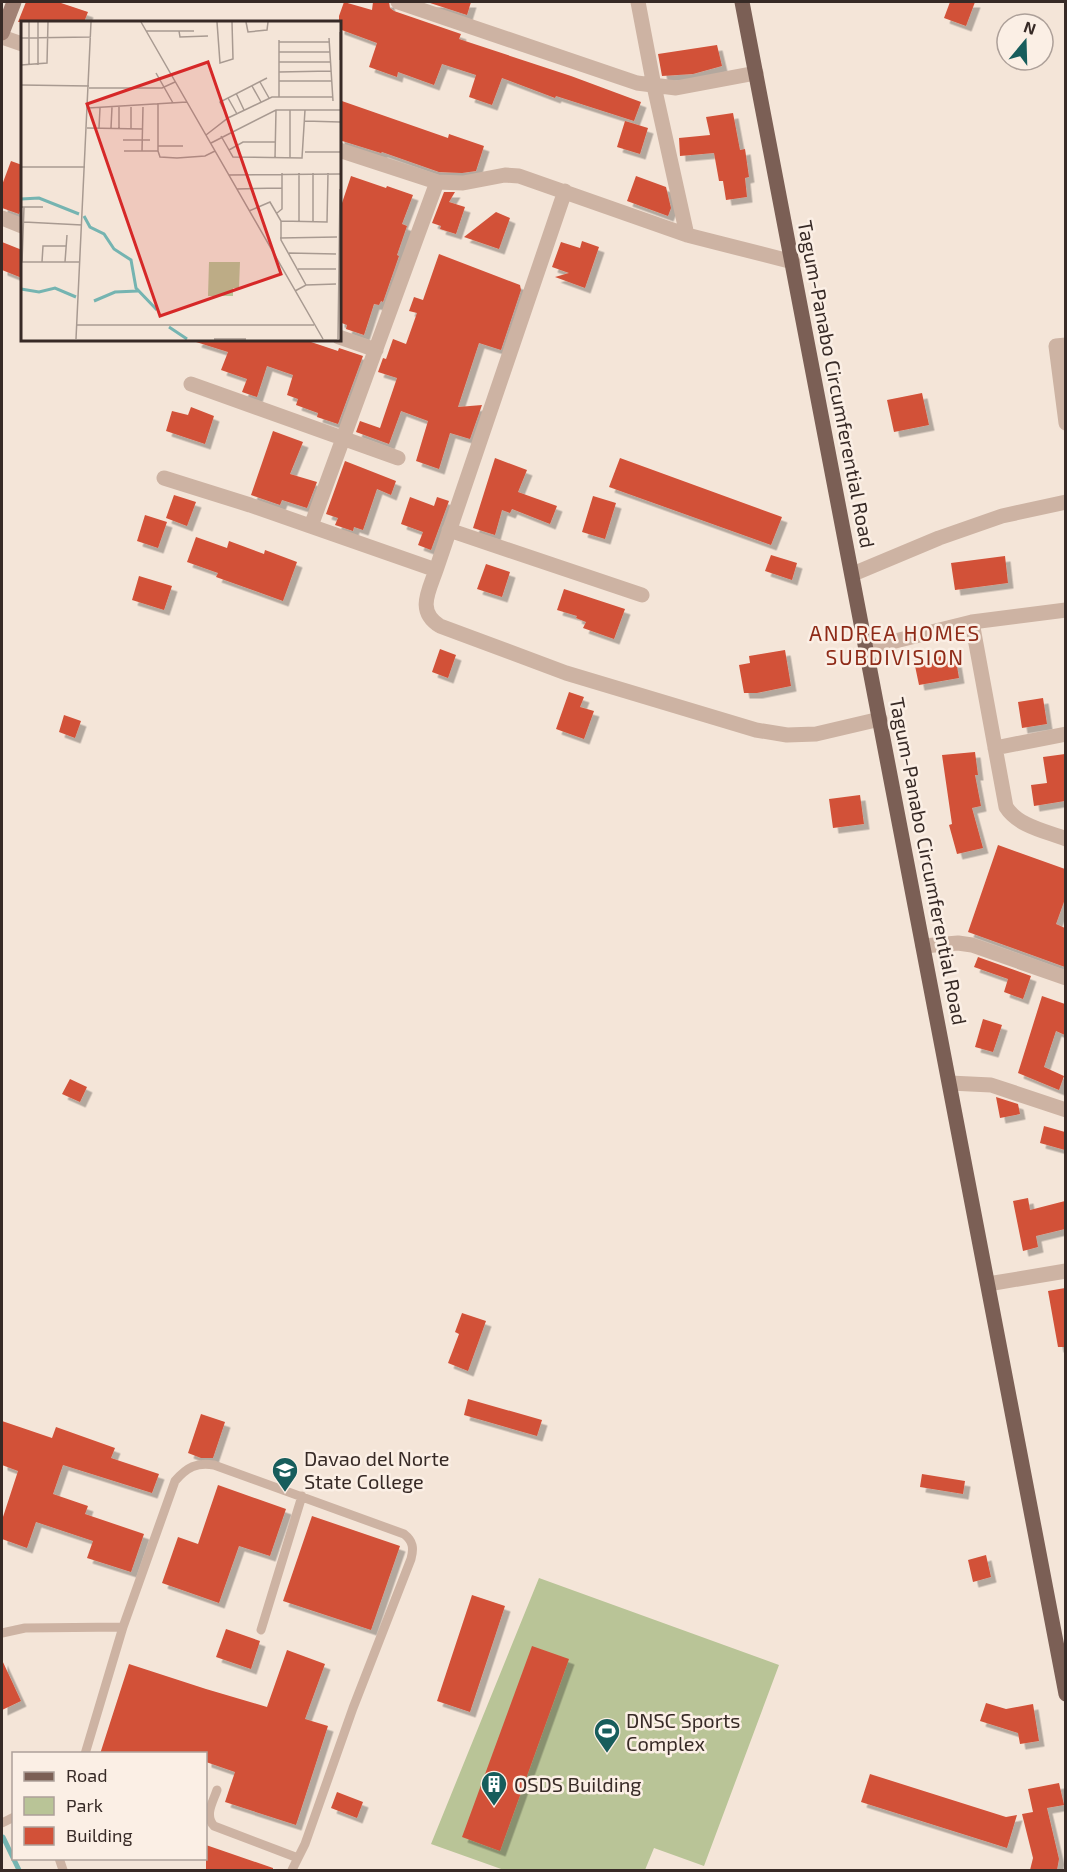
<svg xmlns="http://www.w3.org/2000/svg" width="1067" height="1872" viewBox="0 0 1067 1872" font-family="'Exo 2',sans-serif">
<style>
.green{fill:#b9c497}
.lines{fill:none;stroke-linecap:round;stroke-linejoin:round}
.stream{stroke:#75b4b1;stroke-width:5}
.building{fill:#d25138;filter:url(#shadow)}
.lane{stroke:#cdb3a3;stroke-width:9}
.street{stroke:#cdb3a3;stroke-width:15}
.secondary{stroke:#a18174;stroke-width:15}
.primary{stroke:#7b5f55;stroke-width:15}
.labels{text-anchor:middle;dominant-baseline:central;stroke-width:5;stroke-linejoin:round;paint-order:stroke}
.street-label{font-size:20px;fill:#372a26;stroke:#fbefe5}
.poi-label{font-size:20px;fill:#372a26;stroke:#fbefe5;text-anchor:start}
.neighbourhood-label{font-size:21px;letter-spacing:1.5px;fill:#8e2a17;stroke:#fbefe5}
.inset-river{fill:none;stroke:#75b4b1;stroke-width:3}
.inset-road{fill:none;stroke:#a89a91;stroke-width:1.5}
.view{fill:#d62828;fill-opacity:0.15;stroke:#d62828;stroke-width:3}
.inset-edge{fill:none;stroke:#372a26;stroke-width:3}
</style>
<defs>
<filter id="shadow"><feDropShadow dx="5.5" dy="5.5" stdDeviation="0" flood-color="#0004"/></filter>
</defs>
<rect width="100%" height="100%" fill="#f4e5d8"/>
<path class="green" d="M 539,1578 L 779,1665 L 704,1866 L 654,1848 L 645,1870 L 504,1870 L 431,1844 Z"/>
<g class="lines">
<path class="stream" d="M 3,1837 L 19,1870"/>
</g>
<path class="building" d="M 26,2 L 58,2 L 88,12 L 84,22 L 18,22 Z
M 344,2 L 372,10 L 373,2 L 389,2 L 390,8 L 394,11 L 461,34 L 459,39 L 571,76 L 641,102 L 634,121 L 556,96 L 555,98 L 502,78 L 492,105 L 469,97 L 476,75 L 442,64 L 434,85 L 398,72 L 397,77 L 369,67 L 377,43 L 339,29 L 339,16 Z
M 427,2 L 471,2 L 467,15 Z
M 950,2 L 975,2 L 966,26 L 944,18 Z
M 717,45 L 722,66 L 693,74 L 662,76 L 658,54 Z
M 339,100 L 448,138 L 449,134 L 484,146 L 476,171 L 462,173 L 439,172 L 382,152 L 381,153 L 339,140 Z
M 733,113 L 740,150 L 745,149 L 749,177 L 745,178 L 747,197 L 726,200 L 723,181 L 719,181 L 714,153 L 680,156 L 679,138 L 710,135 L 706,117 Z
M 625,121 L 648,128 L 640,154 L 617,147 Z
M 11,161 L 22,165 L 22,205 L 19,214 L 2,208 L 2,185 Z
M 351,176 L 386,188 L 387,186 L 413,195 L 402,224 L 407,226 L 397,255 L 399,256 L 383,302 L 381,301 L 379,305 L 374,304 L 364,335 L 346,329 L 347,325 L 339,322 L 339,202 L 342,203 Z
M 636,176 L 666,187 L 671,208 L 668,216 L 627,201 Z
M 444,192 L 455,192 L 449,202 L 465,207 L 456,234 L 440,229 L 441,226 L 432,223 Z
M 496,212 L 510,218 L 499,249 L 464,237 Z
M 582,241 L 599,247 L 585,288 L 555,277 L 569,273 L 552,267 L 561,242 L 580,248 Z
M 2,242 L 22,250 L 22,278 L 2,270 Z
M 439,254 L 520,285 L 521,290 L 501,350 L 479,343 L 458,407 L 482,405 L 470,439 L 450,433 L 439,469 L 416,461 L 428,421 L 401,411 L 389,444 L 356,432 L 360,421 L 380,428 L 397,378 L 378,372 L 383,358 L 386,359 L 393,339 L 406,344 L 417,313 L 409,311 L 414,297 L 423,300 Z
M 197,339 L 302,339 L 338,351 L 339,348 L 363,356 L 338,424 L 317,417 L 318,413 L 296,405 L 298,399 L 287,395 L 293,375 L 267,366 L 257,397 L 242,392 L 247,379 L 221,370 L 228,352 L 196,342 Z
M 922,393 L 929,425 L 894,432 L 887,400 Z
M 191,407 L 214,416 L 205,444 L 166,431 L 172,411 L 188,415 Z
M 273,431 L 303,442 L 290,474 L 317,482 L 307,508 L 282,500 L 280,505 L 251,495 Z
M 495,458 L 527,470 L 518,492 L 557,506 L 550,524 L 512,509 L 510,513 L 502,510 L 495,535 L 473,528 Z
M 620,458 L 782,517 L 771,545 L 609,487 Z
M 345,461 L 396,481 L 391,495 L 377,489 L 363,530 L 354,527 L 353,531 L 335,525 L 338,518 L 326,514 Z
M 174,495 L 196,502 L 187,526 L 166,518 Z
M 593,496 L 616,503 L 605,539 L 582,532 Z
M 410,497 L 434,506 L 437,497 L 449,501 L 431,550 L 418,545 L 423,532 L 401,524 Z
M 145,515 L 167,522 L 158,548 L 137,541 Z
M 196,537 L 227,548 L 229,541 L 264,554 L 265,550 L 297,562 L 283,601 L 216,577 L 218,573 L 187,562 Z
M 771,555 L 797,563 L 792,580 L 765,571 Z
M 1005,556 L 1008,583 L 955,590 L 951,563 Z
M 486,564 L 510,572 L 502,597 L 477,589 Z
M 139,576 L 172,586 L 164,610 L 132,600 Z
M 564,589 L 625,609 L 614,639 L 583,628 L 586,622 L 576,618 L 577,616 L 557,610 Z
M 440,649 L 456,655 L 448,678 L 432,672 Z
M 785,650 L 791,686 L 757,693 L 744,693 L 739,665 L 750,663 L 749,656 Z
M 955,654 L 959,678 L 919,685 L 914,661 Z
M 569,692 L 584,697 L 580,707 L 594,711 L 584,739 L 556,729 Z
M 1043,698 L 1047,724 L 1022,728 L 1018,702 Z
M 64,715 L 81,721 L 75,738 L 59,732 Z
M 975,752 L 978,775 L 975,775 L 981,806 L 972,808 L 983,848 L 957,854 L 949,825 L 952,824 L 942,755 Z
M 1065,754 L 1065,801 L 1034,806 L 1031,785 L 1047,783 L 1043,757 Z
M 860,795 L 864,824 L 833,828 L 829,799 Z
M 998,845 L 1065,869 L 1065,899 L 1056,924 L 1065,928 L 1065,967 L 968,932 Z
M 978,957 L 1031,976 L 1023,999 L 1004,992 L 1008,979 L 974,967 Z
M 1042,996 L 1065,1004 L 1065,1035 L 1056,1031 L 1044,1067 L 1064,1076 L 1059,1090 L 1018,1073 Z
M 983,1019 L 1002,1025 L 993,1052 L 975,1047 Z
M 70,1079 L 87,1087 L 80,1102 L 62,1094 Z
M 996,1097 L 1018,1104 L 1020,1114 L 1000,1118 Z
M 1044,1126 L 1065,1132 L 1065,1150 L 1040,1143 Z
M 1028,1198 L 1030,1210 L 1065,1201 L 1065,1229 L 1036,1236 L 1038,1247 L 1023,1251 L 1013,1201 Z
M 1065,1288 L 1065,1347 L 1058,1347 L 1048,1291 Z
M 462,1313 L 486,1321 L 468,1371 L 448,1363 L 459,1334 L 455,1332 Z
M 468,1399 L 542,1420 L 537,1436 L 464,1415 Z
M 201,1414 L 225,1422 L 213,1458 L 201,1458 L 188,1453 Z
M 2,1421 L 52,1438 L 56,1427 L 115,1448 L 111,1458 L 159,1474 L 152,1493 L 63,1465 L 53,1494 L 88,1506 L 85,1514 L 144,1534 L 131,1572 L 87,1558 L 93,1541 L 36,1522 L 27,1548 L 2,1539 L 2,1520 L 18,1471 L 2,1465 Z
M 922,1474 L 965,1481 L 963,1494 L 920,1487 Z
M 218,1485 L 286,1509 L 270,1556 L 239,1546 L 219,1603 L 162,1583 L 178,1537 L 198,1544 Z
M 312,1516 L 400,1546 L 371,1630 L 283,1601 Z
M 986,1555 L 991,1577 L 973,1582 L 968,1560 Z
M 472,1595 L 505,1606 L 470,1712 L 437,1701 Z
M 226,1629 L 260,1641 L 251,1669 L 216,1657 Z
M 532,1646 L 569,1659 L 500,1851 L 462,1837 Z
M 287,1650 L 325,1664 L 305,1719 L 328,1726 L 296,1825 L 225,1802 L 235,1772 L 206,1762 L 206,1754 L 100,1754 L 129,1664 L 206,1689 L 267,1707 Z
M 2,1660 L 21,1701 L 2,1710 Z
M 986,1703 L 1006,1709 L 1033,1704 L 1039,1741 L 1020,1744 L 1018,1733 L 980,1721 Z
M 870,1774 L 1006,1817 L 1017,1815 L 1007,1848 L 861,1802 Z
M 1059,1783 L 1064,1805 L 1047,1808 L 1059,1859 L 1057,1870 L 1030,1870 L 1033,1858 L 1022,1814 L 1033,1812 L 1028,1789 Z
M 337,1792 L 363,1802 L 357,1818 L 331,1808 Z
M 206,1845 L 273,1868 L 273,1870 L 206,1870 Z"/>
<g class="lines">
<path class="lane" d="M 261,1630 L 302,1496
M 2,1633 L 25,1628 L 123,1627
M 85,1754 L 123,1627 L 175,1481 C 187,1467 197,1462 214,1465 L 404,1534 C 413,1541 414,1548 411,1559 L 353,1708 L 305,1844 L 292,1870
M 217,1790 C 213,1802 204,1815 214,1826 L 298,1858
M 2,1823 L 14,1817
M 59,1858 L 63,1870"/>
<path class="street" d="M 398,2 L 637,83 L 676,88 L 756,73
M 638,2 L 654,86 L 687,235
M 2,37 L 22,44
M 339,150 L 437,182 L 463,183 L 505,175 L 519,176 L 687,235 L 793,262
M 2,218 L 22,226
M 339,337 L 376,350
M 1066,345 L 1056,346 L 1066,423
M 191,384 L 398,458
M 164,478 L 250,505 L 436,570 C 429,591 416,611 440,626 L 566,673 L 756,730 L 787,735 L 816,734 L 880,719
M 311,526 L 437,182
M 449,530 L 642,595
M 436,570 L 565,191
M 853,574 L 939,538 L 1002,516 L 1066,502
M 972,622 L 1006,807 C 1018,826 1045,831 1066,839
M 867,648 L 972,622 L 1066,610
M 995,748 L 1066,734
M 923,946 L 958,943 L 972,945 L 1066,978
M 950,1083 L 991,1085 L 1066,1110
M 988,1284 L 1066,1271"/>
<path class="secondary" d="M 2,33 L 14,2"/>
<path class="primary" d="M 742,2 L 1066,1694"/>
</g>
<defs>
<g id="university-pin" transform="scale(1.35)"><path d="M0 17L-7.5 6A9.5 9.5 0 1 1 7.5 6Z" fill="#175d5c" stroke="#fbefe5"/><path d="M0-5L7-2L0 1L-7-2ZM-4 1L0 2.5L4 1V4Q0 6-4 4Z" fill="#fff"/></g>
<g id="stadium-pin" transform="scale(1.35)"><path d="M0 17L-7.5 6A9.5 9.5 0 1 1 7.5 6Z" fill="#175d5c" stroke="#fbefe5"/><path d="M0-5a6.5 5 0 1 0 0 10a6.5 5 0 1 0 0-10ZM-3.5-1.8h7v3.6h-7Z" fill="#fff"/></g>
<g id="building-pin" transform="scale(1.35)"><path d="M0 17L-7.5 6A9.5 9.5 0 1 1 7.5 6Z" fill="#175d5c" stroke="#fbefe5"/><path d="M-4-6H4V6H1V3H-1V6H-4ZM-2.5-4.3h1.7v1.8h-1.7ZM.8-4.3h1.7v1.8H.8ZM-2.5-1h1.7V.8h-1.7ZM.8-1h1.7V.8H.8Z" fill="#fff"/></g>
</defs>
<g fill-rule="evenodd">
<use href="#university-pin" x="285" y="1470"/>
<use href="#stadium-pin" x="607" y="1731"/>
<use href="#building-pin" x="494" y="1784"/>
</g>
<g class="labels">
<g class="street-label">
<text transform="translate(837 384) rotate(79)">Tagum-Panabo Circumferential Road</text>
<text transform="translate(929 861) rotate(79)">Tagum-Panabo Circumferential Road</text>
</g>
<g class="poi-label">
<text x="304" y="1458">Davao del Norte<tspan x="304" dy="23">State College</tspan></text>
<text x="626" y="1720">DNSC Sports<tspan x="626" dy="23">Complex</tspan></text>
<text x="514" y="1784">OSDS Building</text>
</g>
<g class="neighbourhood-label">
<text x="895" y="632">ANDREA HOMES<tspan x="895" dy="24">SUBDIVISION</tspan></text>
</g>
</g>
<g transform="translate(21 21)">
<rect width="320" height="320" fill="#f4e5d8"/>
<path d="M 188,241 L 219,241 L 218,267 L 212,267 L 212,275 L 187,275 Z" fill="#b9c497"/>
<path class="inset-river" d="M 0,178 L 18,177 L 58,193M 63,195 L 69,206 L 83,213 L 93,228 L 110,239 L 115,267 L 136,289M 0,268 L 18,271 L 34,267 L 55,276M 73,280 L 94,271 L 117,270M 148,306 L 166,318"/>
<path class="inset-road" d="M 17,1 L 17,44M 120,1 L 302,318M 196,1 L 199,42 L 212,38 L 211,1M 225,1 L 227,11 L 246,9 L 247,1M 125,10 L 173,10M 158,10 L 159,16 L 187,15M 319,11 L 319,39M 0,17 L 70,16M 308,17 L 312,80M 258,21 L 308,21M 258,31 L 309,31M 258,41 L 310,41M 0,44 L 26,42 L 27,1M 8,44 L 8,1M 258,51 L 310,50M 135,52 L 152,82M 258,60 L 311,60M 239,61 L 248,77M 0,64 L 68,65M 231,65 L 240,81M 68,67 L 141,67 L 154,61M 215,72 L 223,89M 258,76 L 258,19M 207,77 L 216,93M 137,82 L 137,130M 110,86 L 110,108M 67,87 L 166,81M 207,97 L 199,81 L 246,57M 284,100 L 319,101M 66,107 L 122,108M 78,107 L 79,87M 90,107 L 91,86M 98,107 L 98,86M 185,114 L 207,97 L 251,76 L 312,76M 200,115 L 212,136 L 281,137 L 284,89M 102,119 L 129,119M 190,122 L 255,89 L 319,89M 137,125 L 162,125M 208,129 L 222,121 L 254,121M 103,130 L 137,130 L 139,136 L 156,137 L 184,135 L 194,130M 121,130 L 122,86M 284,131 L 319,131M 254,137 L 255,89M 269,137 L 269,89M 0,146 L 64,146M 292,152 L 292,201M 208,154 L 319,153M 216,168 L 261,167M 0,186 L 22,186M 228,190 L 249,181 L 260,200 L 260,219 L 285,264M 256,192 L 261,188 L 261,152M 260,200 L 306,201 L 307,152M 3,201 L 61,204M 278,201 L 278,152M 259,217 L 316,216M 268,232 L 315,233M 0,241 L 59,241M 1,241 L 3,186M 21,241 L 22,225 L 45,225M 44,241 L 46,214M 277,248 L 315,248M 274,270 L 285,264 L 315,263M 55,304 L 293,304M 55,318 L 70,1M 193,318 L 225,318M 317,318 L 319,168"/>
<path class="view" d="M 187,41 L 260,253 L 139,295 L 66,83 Z"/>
<rect width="320" height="320" class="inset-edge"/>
</g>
<rect width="1067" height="1872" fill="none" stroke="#372a26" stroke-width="6"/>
<rect x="12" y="1752" width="195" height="108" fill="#fbefe5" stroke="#ada099" stroke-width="1.5"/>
<rect x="24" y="1772" width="30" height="9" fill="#7b5f55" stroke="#ada099" stroke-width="1.5"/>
<text x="66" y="1782" font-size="18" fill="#372a26">Road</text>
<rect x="24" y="1797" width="30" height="18" fill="#b9c497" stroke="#ada099" stroke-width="1.5"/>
<text x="66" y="1812" font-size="18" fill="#372a26">Park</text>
<rect x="24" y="1827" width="30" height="18" fill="#d25138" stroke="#ada099" stroke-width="1.5"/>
<text x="66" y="1842" font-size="18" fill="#372a26">Building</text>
<g transform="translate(1025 42) rotate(19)"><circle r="28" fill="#fbefe5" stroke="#ada099" stroke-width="1.5"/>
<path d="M0-4.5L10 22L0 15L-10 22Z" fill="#175d5c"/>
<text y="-9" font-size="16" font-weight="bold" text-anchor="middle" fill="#372a26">N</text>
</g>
</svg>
